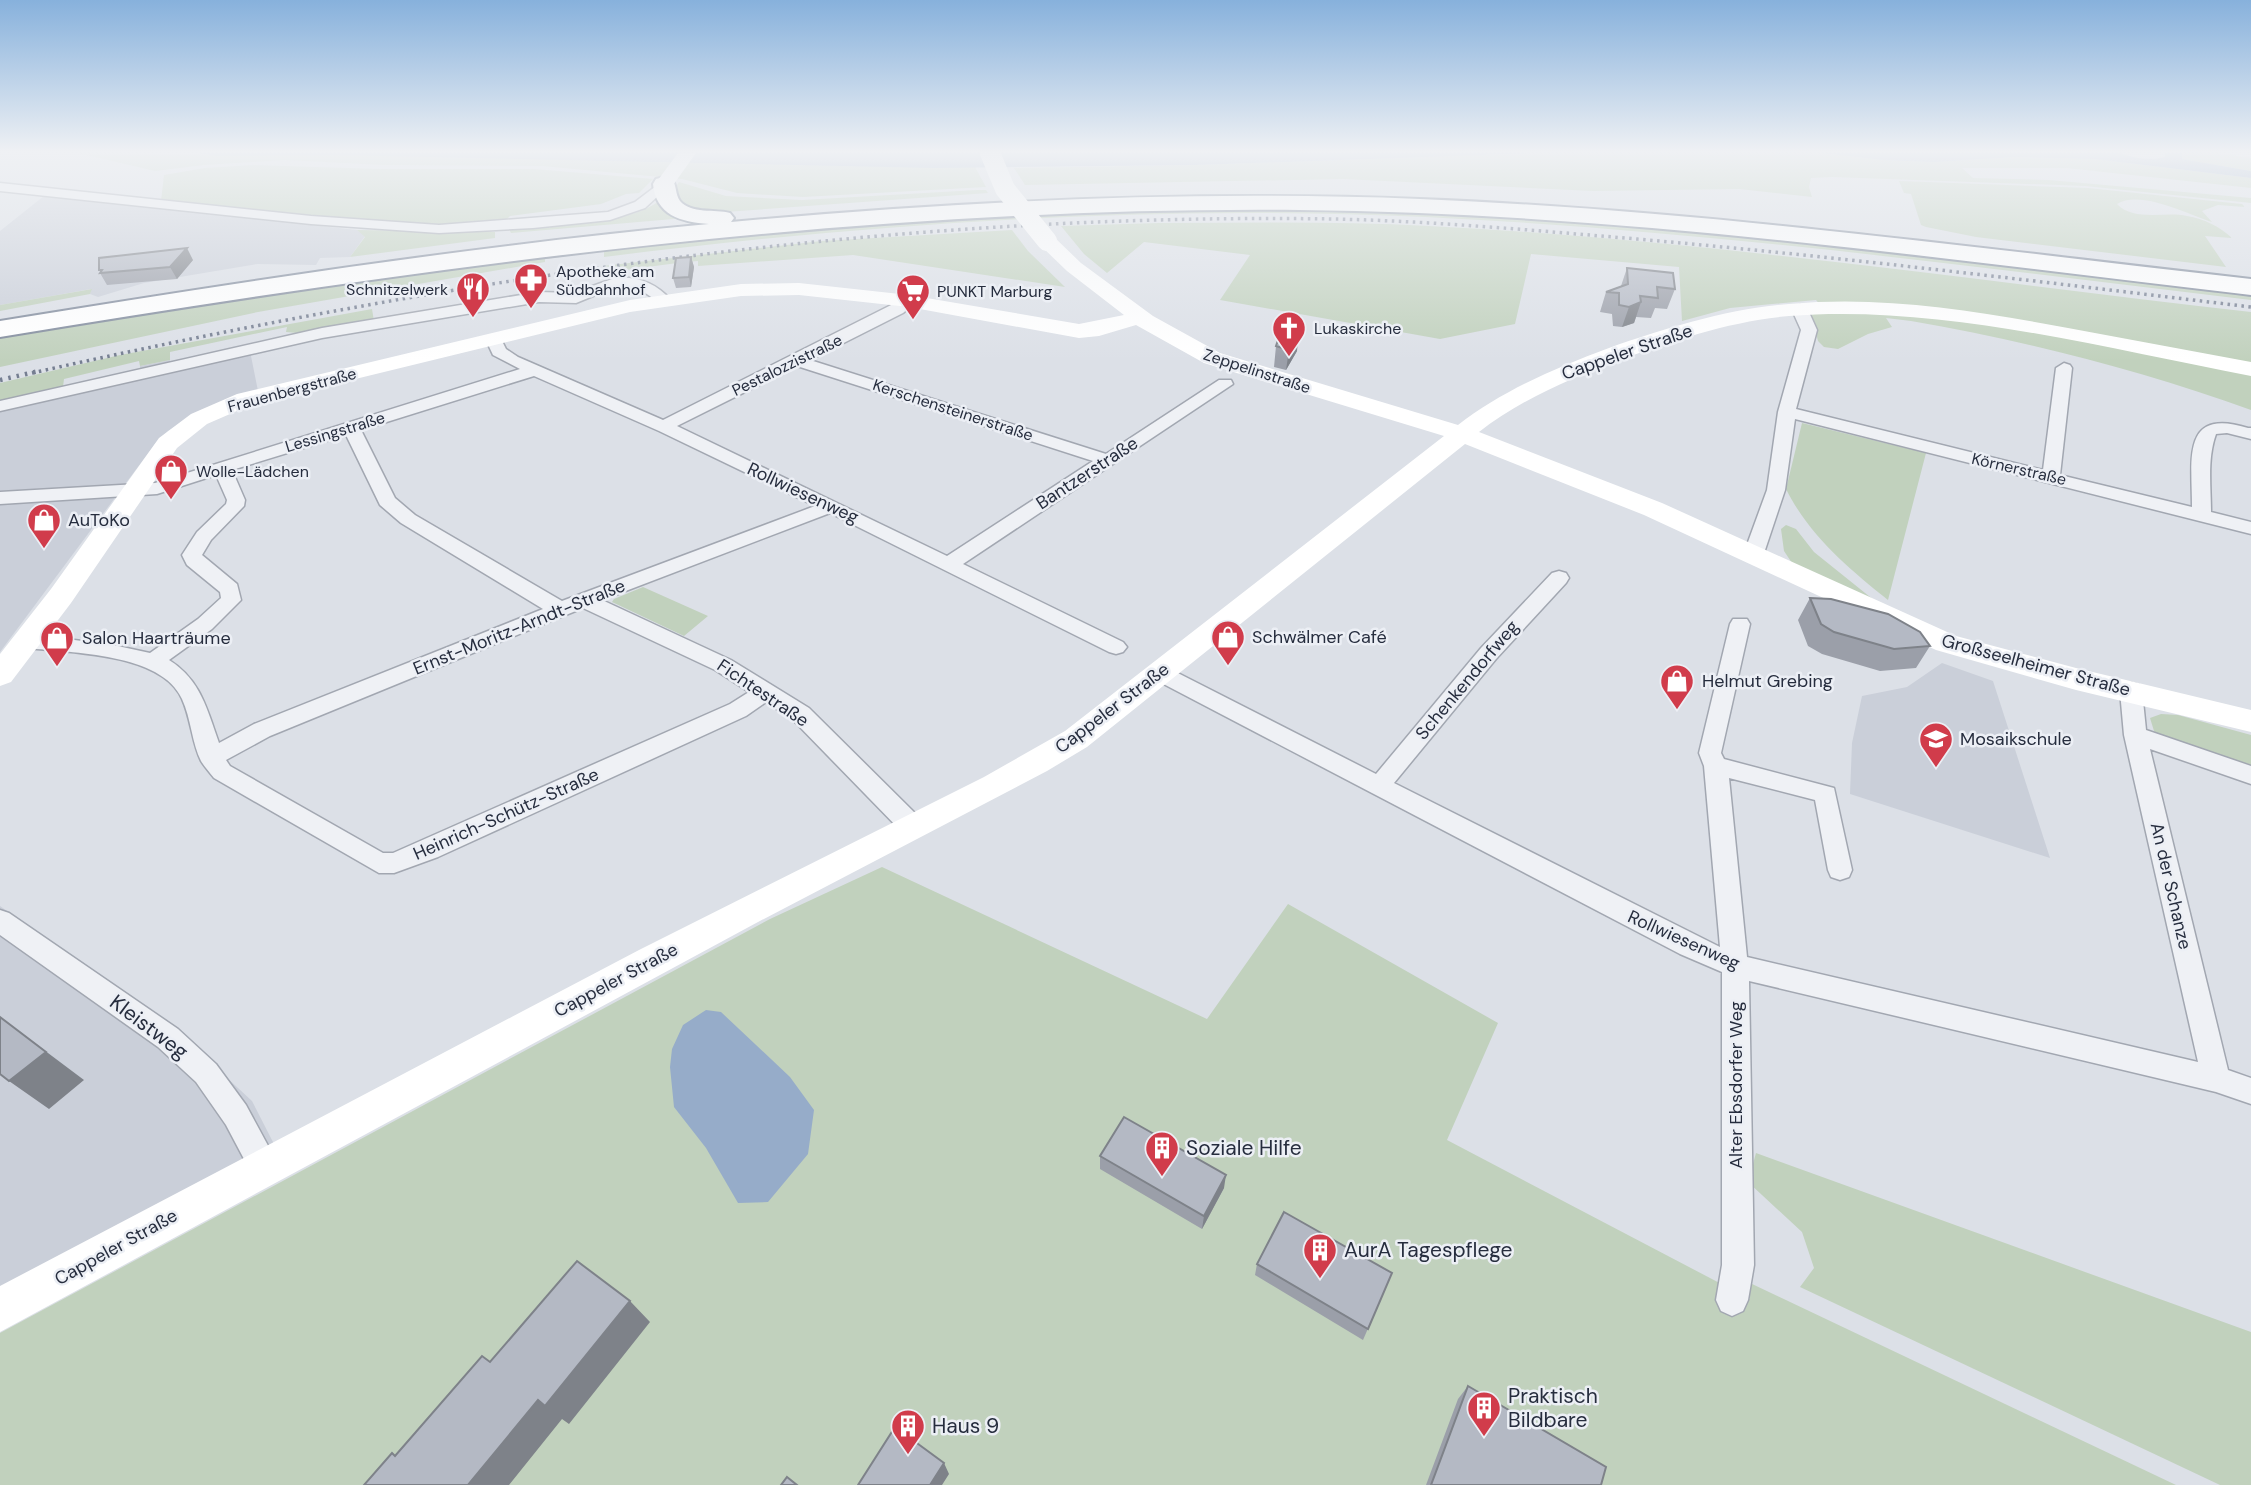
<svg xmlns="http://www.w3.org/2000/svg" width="2251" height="1485" viewBox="0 0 2251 1485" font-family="'DM Sans',sans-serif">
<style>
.built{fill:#cacfd9}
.green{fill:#c1d1bd}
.water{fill:#96acc9}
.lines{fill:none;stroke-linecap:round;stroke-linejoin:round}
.street-casing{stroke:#a2a7b1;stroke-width:3}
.highway-casing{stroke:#838d9e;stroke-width:4}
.street{fill:#eff1f5;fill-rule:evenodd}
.secondary{fill:#fff;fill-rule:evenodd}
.highway{fill:#fff;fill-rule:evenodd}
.rail-far1{stroke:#757e91;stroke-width:3.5;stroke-dasharray:2.5 4.5;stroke-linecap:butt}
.rail{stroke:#757e91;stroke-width:4.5;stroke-dasharray:2.5 6;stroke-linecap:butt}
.secondary-bridge{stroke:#fff;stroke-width:20}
.wall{fill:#9b9fa9}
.shaded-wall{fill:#7e8289}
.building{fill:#b4b9c4;stroke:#7e8289;stroke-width:2}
.labels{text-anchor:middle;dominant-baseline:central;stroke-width:5;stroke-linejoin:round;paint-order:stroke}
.far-poi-label{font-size:16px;fill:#262d3e;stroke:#eceff5;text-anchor:start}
.far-street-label{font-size:16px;fill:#262d3e;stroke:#eceff5}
.street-label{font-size:18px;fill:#262d3e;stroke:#eceff5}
.poi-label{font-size:18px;fill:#262d3e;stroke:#eceff5;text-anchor:start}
.near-street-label{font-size:21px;fill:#262d3e;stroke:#eceff5}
.near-poi-label{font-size:21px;fill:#262d3e;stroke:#eceff5;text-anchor:start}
</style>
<rect width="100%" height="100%" fill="#dce0e7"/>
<path class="built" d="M 44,196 L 357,230 L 365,236 L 350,257 L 320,258 L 316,265 L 257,264 L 144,283 L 98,297 L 90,294 L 91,289 L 0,305 L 0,231 Z
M 249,346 L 258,391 L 201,410 L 168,431 L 155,444 L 0,652 L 0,402 L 140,371 L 140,366 L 170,360 L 169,364 Z
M 1942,663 L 1993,681 L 2050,858 L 1850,794 L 1852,743 L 1862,696 L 1907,687 Z
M 0,906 L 182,1036 L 252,1101 L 274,1144 L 0,1291 Z"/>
<path class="green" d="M 78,153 L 331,155 L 975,167 L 986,187 L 803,197 L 737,193 L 682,179 L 542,166 L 384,165 L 285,160 L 204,165 L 155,171 Z
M 1539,153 L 1821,153 L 1883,160 L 1934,162 L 2014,157 L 2095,159 L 2251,178 L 2251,188 L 2067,168 L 1962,168 L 1973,178 L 2049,180 L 2251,198 L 2251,203 L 2085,186 L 1832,177 L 1811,178 L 1809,187 L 1812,197 L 1739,189 L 1593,191 L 1343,179 L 1025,185 L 1014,168 L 1195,165 Z
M 2182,153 L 2217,153 L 2251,158 L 2251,171 L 2182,159 Z
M 253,165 L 379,169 L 534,169 L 653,179 L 639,193 L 626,194 L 601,204 L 510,216 L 507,219 L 467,222 L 466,225 L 341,220 L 161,201 L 164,175 L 205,168 Z
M 1899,181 L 2088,188 L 2242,204 L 2245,207 L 2218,205 L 2202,211 L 2212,222 C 2190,215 2140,189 2117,204 C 2134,222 2166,211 2187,216 C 2204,219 2219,226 2232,238 L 2205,236 L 2226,267 L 1976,237 L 1926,227 L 1921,225 L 1911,194 L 1904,193 Z
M 679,182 L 726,196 L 802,200 L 977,190 L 986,190 L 988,193 L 711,213 L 678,205 L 673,191 Z
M 659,201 L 685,218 L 511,233 L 509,229 L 549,226 L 549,228 L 553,226 C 588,221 630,222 659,201 Z
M 1189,207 L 1417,210 L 1766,236 L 2251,295 L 2251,300 C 1976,267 1701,230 1425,217 C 1151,204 875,223 604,257 L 604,251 L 545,259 L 545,262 L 258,312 L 0,367 L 0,335 L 506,258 L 918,219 Z
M 1159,223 C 1249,223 1339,221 1429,226 C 1704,240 1977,281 2251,312 L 2251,410 C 2141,370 2026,341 1911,321 L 1886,318 L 1892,327 L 1868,334 L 1838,349 L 1824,347 L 1818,341 L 1811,314 L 1827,313 L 1816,300 L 1730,308 L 1682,321 L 1679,267 L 1531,254 L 1515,324 L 1440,339 L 1220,300 L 1250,255 L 1144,242 L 1107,273 L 1084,254 L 1061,226 Z
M 357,230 L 495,232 L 495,238 L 350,257 L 365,237 Z
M 1012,230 L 1028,251 L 1065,287 L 853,255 L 698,266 L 698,261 L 685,262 L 602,273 L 603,266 L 822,241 Z
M 92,289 L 90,294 L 0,311 L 0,305 Z
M 372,309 L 374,321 L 298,333 L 286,332 L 287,327 L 170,352 L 170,360 L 140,366 L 139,361 L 64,379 L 63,387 L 0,402 L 0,383 L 120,355 Z
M 1802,423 L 1926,453 L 1888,600 C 1848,568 1809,535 1786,489 Z
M 1786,525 L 1796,529 L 1814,552 L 1880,605 L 1792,563 L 1784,551 L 1781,529 Z
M 643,587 L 708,616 L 684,636 L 612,602 L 614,599 Z
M 2161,714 L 2178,715 L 2251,735 L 2251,769 L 2162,738 L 2154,731 L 2150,718 Z
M 882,867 L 1207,1019 L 1288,904 L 1498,1023 L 1447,1140 L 1750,1299 L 1750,1283 L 2176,1485 L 0,1485 L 0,1333 L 770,919 Z
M 1756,1153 L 2251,1332 L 2251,1485 L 2220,1485 L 1800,1287 L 1814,1268 L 1802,1232 L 1748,1182 Z"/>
<path class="water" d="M 197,153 L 1539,153 L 1195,165 L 933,168 L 331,155 L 216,156 Z
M 1821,153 L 2119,153 C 2134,158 2149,161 2165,157 L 2165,153 L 2182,153 L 2182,159 L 2251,171 L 2251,178 L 2095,159 L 2014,157 L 1934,162 L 1883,160 Z
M 706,1010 L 721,1012 L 790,1077 L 814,1110 L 808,1154 L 768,1202 L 738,1203 L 706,1148 L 674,1107 L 670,1067 L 672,1049 L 683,1025 Z"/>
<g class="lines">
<g class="street-casing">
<path id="street" d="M 664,180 L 671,184 L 645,208 L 610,220 L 533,228 L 439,233 L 311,224 L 0,191 L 0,183 L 311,216 L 439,225 L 608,212 L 635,202 Z
M 615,278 C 638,276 656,283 671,300 L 663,305 L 638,288 L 615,287 L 576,303 L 539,302 L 322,338 L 0,411 L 0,401 L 322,328 L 539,292 L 573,293 Z
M 909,296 L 917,301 L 903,313 L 810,360 L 1106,454 L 1219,380 L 1231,380 L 1233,384 L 963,564 L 1123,642 L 1127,647 L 1123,652 L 1116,654 L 1109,652 L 830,513 L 602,600 L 731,660 L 809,708 L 922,820 L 925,827 L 922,834 L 913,837 L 904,834 L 793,720 L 766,702 L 746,716 L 438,857 L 394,873 L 379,873 L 214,778 C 210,773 204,766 201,761 C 192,744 191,718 182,699 C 162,653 71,653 28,648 L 21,646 L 17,641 L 21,636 L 28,634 L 113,645 L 150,653 L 198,619 L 221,598 L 220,592 L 187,565 L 182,555 L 197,532 L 226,504 L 227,500 L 216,475 L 157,494 L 0,504 L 0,492 L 155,483 L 520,369 L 493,355 L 486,340 L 494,335 L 500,337 L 506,349 L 518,357 L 663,420 ZM 797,366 L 1093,461 L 947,556 L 677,426 ZM 534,376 L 659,431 L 815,506 L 562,601 L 415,515 L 395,498 L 361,430 ZM 346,435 L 380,505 L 401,523 L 543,609 L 254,724 L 219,743 C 207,710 201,680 169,660 L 212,629 L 241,600 L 237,584 L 202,555 L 211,540 L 244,506 L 245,500 L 232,470 ZM 583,608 L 715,670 L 749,692 L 730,704 L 393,853 L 383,853 L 230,766 L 226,760 L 270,736 Z
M 1800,305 L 1808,310 L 1817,330 L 1796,409 L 2043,470 L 2056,368 L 2064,363 L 2070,365 L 2072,368 L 2060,475 L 2192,507 C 2192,459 2181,407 2248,428 L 2251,428 L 2251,439 L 2227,433 L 2216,434 C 2207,459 2211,487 2211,512 L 2251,522 L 2251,534 L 1795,419 L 1785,490 L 1764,553 L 1761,557 L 1747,557 L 1744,553 L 1767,490 L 1778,412 L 1801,330 L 1792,310 Z
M 1559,571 L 1566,573 L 1569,578 L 1566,583 L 1496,659 L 1394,783 L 1720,947 L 1704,766 L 1699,753 L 1730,624 L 1733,619 L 1747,619 L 1750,624 L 1721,753 L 1724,759 L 1834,788 L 1852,870 L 1849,877 L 1840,880 L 1831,877 L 1828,870 L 1815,800 L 1729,778 L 1747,957 L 2198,1062 L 2124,735 L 2120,691 L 2123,685 L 2131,683 L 2139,685 L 2142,691 L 2146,730 L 2251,766 L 2251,784 L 2150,749 L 2228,1070 L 2251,1078 L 2251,1104 L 2216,1092 L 1749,981 L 1754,1265 L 1748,1300 L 1743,1311 L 1732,1316 L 1721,1311 L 1716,1300 L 1722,1265 L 1722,972 L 1680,954 L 1152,678 L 1149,673 L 1152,668 L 1160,665 L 1168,668 L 1376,774 L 1481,648 L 1552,573 Z
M 0,910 L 9,913 L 178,1029 L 216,1064 L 246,1105 L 279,1166 L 275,1176 L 264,1181 L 253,1176 L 226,1125 L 196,1082 L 158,1047 L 0,935 Z"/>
</g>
<g class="highway-casing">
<path id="highway" d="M 664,177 L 672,179 C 677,186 675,194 680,201 C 691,214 715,209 730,213 L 734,218 L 731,222 C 960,201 1190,190 1420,199 C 1698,210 1975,248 2251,279 L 2251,295 C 1935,258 1618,213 1300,210 C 863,206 430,266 0,337 L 0,321 C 235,283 471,246 709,224 C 680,222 656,215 653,184 L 656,179 Z"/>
</g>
<use href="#street" class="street"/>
<path class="secondary" d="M 678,153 L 696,153 L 671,188 L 657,188 L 655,184 Z
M 1047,235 L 1054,237 L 1081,263 L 1153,316 L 1220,353 L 1458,425 C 1502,391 1557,367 1609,348 C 1666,328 1727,309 1789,304 C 1883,295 1976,311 2068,328 C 2129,339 2190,351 2251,362 L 2251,376 C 2103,348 1940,304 1789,316 C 1731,321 1674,340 1620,360 C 1573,377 1518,401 1479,432 L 1662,503 L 1956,636 L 2076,668 L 2251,710 L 2251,732 L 2076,690 L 1936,650 L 1644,515 L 1465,444 L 1087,747 L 1047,771 L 758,922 L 0,1332 L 0,1286 L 639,950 L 984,777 L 1065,731 L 1444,436 L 1204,363 L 1136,325 L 1099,336 L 1079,338 L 909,307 L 799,295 L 741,296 L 630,312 L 253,404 L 207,424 L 177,448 L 71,603 L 11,682 L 0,686 L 0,654 L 51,589 L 159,438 L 191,414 L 237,394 L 630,300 L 741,284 L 799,283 L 909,295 L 1079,324 L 1124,315 L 1067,271 L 1040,245 L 1037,241 L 1040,237 Z"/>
<use href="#highway" class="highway"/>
<path class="rail-far1" d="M 32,373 C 460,277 894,212 1334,219 C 1431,221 1529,230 1625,238 C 1835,256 2043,282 2251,307"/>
<path class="rail" d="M 0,380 L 39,371"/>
<path class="secondary-bridge" d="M 990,153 L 1005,189 L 1047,241"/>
</g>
<path class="wall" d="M 691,257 L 694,267 L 691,287 L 676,288 L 673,278 Z
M 193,260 L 177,279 L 107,285 L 100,273 L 101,272 L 99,270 Z
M 1627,268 L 1675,289 L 1667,309 L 1655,308 L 1651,318 L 1636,317 L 1634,323 L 1622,327 L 1613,326 L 1612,314 L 1600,312 L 1606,292 L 1621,286 Z
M 1276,346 L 1297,351 L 1286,370 L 1274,367 Z
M 1810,598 L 1930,646 L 1916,668 L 1880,671 L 1822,654 L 1808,646 L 1798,620 Z
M 1100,1156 L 1224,1188 L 1202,1229 L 1100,1169 Z
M 1257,1264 L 1392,1273 L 1363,1340 L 1255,1275 Z
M 1468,1386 L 1601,1485 L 1426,1485 L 1458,1399 Z"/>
<path class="shaded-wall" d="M 187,248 L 193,260 L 177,279 L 170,267 Z
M 691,257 L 694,267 L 691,287 L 689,277 Z
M 1641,302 L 1634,323 L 1622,327 L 1629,307 Z
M 1299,330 L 1297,351 L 1286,370 L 1289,350 Z
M 0,1017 L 84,1080 L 49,1109 L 9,1081 Z
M 1226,1175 L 1224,1188 L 1202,1229 L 1204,1216 Z
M 630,1301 L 650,1322 L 569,1424 L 562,1419 L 509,1485 L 468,1485 L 538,1400 Z
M 944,1463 L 949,1474 L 942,1485 L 930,1485 Z"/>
<path class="building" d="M 187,248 L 170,267 L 100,273 L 102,270 L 99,270 L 99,258 Z
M 691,257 L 689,277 L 673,278 L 676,258 Z
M 1627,268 L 1673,273 L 1675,289 L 1657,287 L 1658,298 L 1640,296 L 1641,302 L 1629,307 L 1619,305 L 1619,293 L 1606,292 L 1628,284 Z
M 1282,328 L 1299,330 L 1289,350 L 1276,346 Z
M 1810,598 L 1831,599 L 1888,614 L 1920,632 L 1930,646 L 1894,649 L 1834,632 L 1821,624 Z
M 0,1017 L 46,1052 L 9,1081 L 0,1074 Z
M 1124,1117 L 1226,1175 L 1204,1216 L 1100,1156 Z
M 1284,1212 L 1392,1273 L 1368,1329 L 1257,1264 Z
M 577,1261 L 630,1301 L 545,1406 L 538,1400 L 468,1485 L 364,1485 L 392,1453 L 395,1456 L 482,1356 L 490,1362 Z
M 1468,1386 L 1606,1467 L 1601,1485 L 1431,1485 Z
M 895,1427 L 944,1463 L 930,1485 L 858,1485 Z
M 787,1477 L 797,1485 L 781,1485 Z"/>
<linearGradient id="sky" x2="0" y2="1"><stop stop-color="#87b1dc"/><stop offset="0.42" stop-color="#eff1f4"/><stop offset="1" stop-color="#eff1f4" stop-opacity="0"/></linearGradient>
<rect width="2251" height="361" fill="url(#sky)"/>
<defs>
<g id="pharmacy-pin" transform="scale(1.75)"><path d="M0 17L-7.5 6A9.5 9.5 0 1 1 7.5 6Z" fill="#d13c4b" stroke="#eceff5"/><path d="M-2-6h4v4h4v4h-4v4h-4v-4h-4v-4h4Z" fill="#fff"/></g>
<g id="restaurant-pin" transform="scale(1.75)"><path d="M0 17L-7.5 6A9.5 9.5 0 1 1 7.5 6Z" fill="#d13c4b" stroke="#eceff5"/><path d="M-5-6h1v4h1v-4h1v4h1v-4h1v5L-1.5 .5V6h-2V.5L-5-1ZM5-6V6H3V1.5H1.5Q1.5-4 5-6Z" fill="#fff"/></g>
<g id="supermarket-pin" transform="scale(1.75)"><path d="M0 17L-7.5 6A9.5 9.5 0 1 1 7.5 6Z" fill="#d13c4b" stroke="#eceff5"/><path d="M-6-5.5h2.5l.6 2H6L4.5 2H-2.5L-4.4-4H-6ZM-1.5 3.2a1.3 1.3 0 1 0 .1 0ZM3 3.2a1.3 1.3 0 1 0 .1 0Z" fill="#fff"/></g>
<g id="church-pin" transform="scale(1.75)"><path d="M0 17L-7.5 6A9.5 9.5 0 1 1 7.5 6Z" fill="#d13c4b" stroke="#eceff5"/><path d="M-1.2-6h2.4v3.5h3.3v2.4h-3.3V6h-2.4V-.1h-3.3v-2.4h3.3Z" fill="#fff"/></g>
<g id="shop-pin" transform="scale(1.75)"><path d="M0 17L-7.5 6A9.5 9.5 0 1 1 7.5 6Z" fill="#d13c4b" stroke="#eceff5"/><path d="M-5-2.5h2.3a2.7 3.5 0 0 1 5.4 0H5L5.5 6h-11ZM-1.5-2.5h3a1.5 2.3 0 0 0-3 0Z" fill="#fff"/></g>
<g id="school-pin" transform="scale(1.75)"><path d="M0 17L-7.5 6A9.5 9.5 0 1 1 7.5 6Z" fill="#d13c4b" stroke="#eceff5"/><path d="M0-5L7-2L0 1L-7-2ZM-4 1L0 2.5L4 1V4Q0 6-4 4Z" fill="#fff"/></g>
<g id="building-pin" transform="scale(1.75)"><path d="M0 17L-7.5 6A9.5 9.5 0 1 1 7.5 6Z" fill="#d13c4b" stroke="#eceff5"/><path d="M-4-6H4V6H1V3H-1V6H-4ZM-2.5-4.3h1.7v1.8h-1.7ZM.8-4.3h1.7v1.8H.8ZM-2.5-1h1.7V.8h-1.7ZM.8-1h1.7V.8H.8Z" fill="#fff"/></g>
</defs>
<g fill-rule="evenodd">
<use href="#pharmacy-pin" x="531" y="280"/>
<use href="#restaurant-pin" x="473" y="289"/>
<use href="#supermarket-pin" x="913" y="291"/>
<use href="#church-pin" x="1289" y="328"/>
<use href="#shop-pin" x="171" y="471"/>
<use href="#shop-pin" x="44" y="520"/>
<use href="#shop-pin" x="1228" y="637"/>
<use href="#shop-pin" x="57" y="638"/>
<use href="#shop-pin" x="1677" y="681"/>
<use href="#school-pin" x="1936" y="739"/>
<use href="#building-pin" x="1162" y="1148"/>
<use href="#building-pin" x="1320" y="1250"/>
<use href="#building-pin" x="1484" y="1408"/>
<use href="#building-pin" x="908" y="1426"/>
</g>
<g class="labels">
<g class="far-poi-label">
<text x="556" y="271">Apotheke am<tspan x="556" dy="18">Südbahnhof</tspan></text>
<text x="448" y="289" text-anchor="end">Schnitzelwerk</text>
<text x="937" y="291">PUNKT Marburg</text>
<text x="1314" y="328">Lukaskirche</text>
<text x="196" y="471">Wolle-Lädchen</text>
</g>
<g class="far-street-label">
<text transform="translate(787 365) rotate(-26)">Pestalozzistraße</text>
<text transform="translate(1257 371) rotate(18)">Zeppelinstraße</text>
<text transform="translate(292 390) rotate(-15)">Frauenbergstraße</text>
<text transform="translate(953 410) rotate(18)">Kerschensteinerstraße</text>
<text transform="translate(335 432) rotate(-17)">Lessingstraße</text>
<text transform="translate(2019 469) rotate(13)">Körnerstraße</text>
</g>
<g class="street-label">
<text transform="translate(1627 352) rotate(-19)">Cappeler Straße</text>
<text transform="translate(1087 473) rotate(-33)">Bantzerstraße</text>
<text transform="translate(803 493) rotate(25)">Rollwiesenweg</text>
<text transform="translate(519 627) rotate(-22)">Ernst-Moritz-Arndt-Straße</text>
<text transform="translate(2036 665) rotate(15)">Großseelheimer Straße</text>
<text transform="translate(1467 680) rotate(-50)">Schenkendorfweg</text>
<text transform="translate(763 693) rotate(34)">Fichtestraße</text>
<text transform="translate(1112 708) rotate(-37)">Cappeler Straße</text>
<text transform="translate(506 814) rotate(-24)">Heinrich-Schütz-Straße</text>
<text transform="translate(2171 886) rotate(77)">An der Schanze</text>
<text transform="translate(1684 940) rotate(24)">Rollwiesenweg</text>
<text transform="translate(616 980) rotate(-28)">Cappeler Straße</text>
<text transform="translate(1736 1085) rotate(-90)">Alter Ebsdorfer Weg</text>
<text transform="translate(116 1247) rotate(-29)">Cappeler Straße</text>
</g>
<g class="poi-label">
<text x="68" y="520">AuToKo</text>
<text x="1252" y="637">Schwälmer Café</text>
<text x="82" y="638">Salon Haarträume</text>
<text x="1702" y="681">Helmut Grebing</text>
<text x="1960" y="739">Mosaikschule</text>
</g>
<g class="near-street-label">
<text transform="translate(149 1027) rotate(37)">Kleistweg</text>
</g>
<g class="near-poi-label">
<text x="1186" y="1148">Soziale Hilfe</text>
<text x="1344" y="1250">AurA Tagespflege</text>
<text x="1508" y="1396">Praktisch<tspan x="1508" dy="24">Bildbare</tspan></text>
<text x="932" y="1426">Haus 9</text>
</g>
</g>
</svg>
